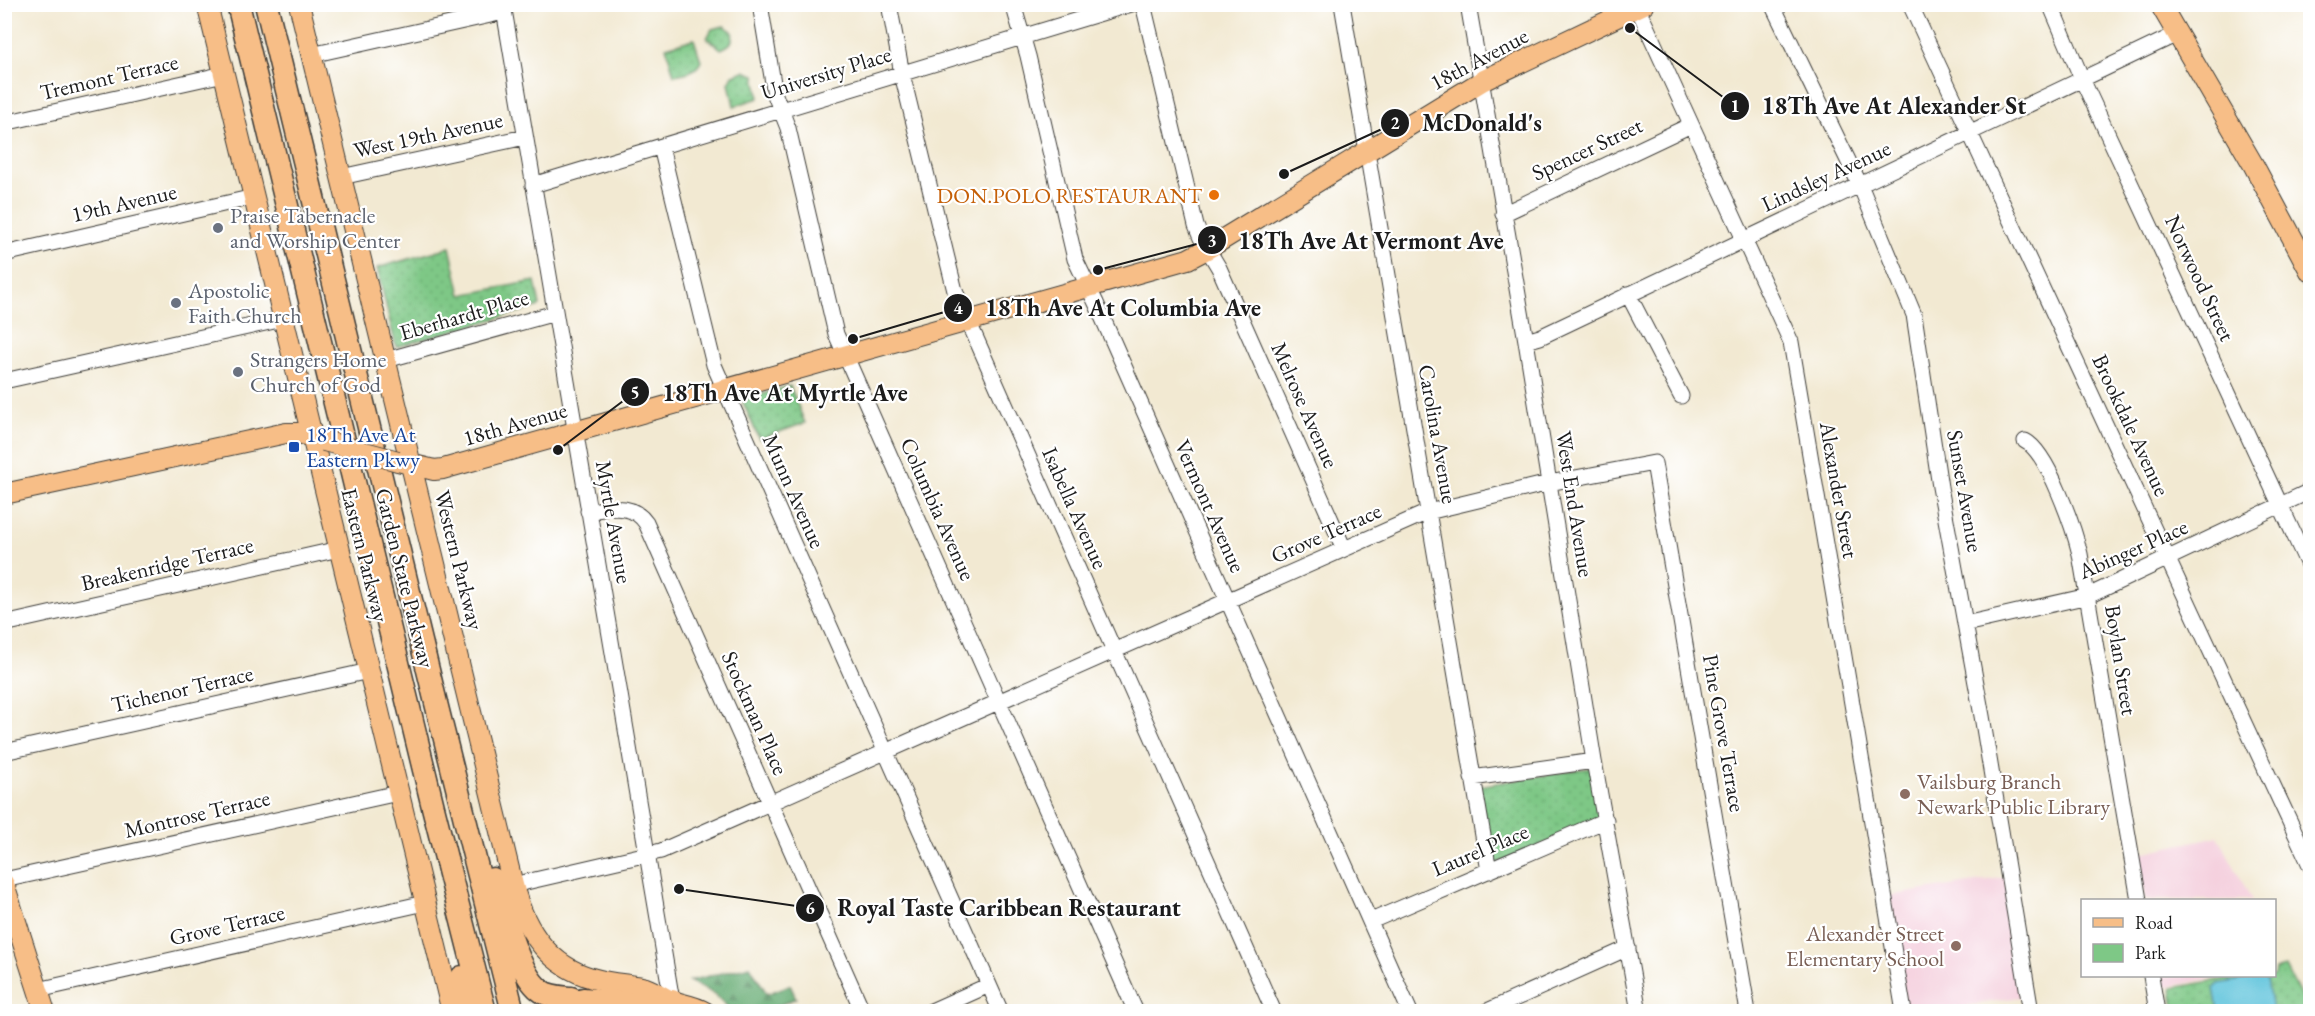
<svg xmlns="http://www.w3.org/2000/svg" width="2315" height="1016" viewBox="0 0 2315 1016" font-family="'EB Garamond',serif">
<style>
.built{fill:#f4cfdd}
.green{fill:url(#green-dots);stroke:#4d7251;stroke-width:1.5}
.forest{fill:url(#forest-firs);stroke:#416448;stroke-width:1.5}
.water{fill:#5dc3db;stroke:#3c707c;stroke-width:1.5}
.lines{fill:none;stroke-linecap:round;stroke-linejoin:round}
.minor-casing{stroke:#3c3b37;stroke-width:17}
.major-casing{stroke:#3c3b37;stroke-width:22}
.highway-casing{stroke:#3c3b37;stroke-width:25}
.minor{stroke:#fff;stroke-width:15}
.major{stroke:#f7be87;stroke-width:20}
.highway{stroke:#f7be87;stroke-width:22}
.major-bridge-casing{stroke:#3c3b37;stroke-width:22;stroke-linecap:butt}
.major-bridge{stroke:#f7be87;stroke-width:20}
.food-dot{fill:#e8710a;stroke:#fff;stroke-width:2}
.worship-dot{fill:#6b7280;stroke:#fff;stroke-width:2}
.transit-dot{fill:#1a4fb4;stroke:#fff;stroke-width:2}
.education-dot{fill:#8d6e63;stroke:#fff;stroke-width:2}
.labels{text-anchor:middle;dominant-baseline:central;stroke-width:4.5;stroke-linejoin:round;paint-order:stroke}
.street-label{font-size:22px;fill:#1c1c1c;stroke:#fff}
.food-label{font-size:22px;fill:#c56008;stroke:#fff;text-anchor:end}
.worship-label{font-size:22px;fill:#5b616d;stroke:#fff;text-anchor:start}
.transit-label{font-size:22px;fill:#164399;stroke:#fff;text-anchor:start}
.education-label{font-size:22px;fill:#785e54;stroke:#fff;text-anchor:start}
.leader{fill:none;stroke:#1c1c1c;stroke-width:2}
.callout-dot{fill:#1c1c1c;stroke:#fff;stroke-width:2}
.mark-label{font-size:18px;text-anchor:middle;font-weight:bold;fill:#fff}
.callout-label{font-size:24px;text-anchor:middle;font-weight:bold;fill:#1c1c1c;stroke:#fff;stroke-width:4.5;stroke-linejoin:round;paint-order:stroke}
</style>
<defs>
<pattern id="green-dots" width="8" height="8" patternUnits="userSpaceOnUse" patternTransform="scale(1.5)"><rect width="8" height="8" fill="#7ec886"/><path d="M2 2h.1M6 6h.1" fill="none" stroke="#6cab73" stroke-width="1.8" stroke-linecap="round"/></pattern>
<pattern id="forest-firs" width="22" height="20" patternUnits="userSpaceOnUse" patternTransform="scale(1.5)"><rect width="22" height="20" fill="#66ac73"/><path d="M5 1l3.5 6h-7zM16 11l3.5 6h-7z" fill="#538b5e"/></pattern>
</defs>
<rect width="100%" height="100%" fill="#fff"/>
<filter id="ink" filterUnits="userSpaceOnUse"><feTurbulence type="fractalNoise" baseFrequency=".0167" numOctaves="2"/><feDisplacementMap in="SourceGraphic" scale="12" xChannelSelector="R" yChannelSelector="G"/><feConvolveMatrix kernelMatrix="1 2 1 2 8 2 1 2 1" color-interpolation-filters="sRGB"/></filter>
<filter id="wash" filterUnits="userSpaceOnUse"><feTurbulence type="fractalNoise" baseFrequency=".008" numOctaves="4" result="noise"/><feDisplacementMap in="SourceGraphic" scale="24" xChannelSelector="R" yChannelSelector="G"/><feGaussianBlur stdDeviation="1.35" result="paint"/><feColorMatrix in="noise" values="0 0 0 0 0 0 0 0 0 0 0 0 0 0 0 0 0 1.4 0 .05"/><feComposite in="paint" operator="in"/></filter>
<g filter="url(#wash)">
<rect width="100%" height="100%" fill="#f2e9d2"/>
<path class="built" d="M 2218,836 L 2252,900 L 2145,900 L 2137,854 Z
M 2007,877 L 2026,996 L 1966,1006 L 1966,1011 L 1906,1011 L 1887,896 Z
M 2157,976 L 2225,976 L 2160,988 Z"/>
<path class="green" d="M 724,26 L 732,31 C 734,42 731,45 721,49 L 707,38 L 712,29 Z
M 694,39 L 701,61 C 697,72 685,73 674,75 L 666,47 Z
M 744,71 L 755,75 L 759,98 L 734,106 L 729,83 L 733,75 Z
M 450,247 L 461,295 L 535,281 L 540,306 L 396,347 L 377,268 Z
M 790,386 L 805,423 L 759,439 L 742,400 Z
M 1595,767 L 1603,819 L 1492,866 L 1478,786 Z
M 2286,967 L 2308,1011 L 2175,1011 L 2172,988 L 2240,976 L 2274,976 L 2275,969 Z"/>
<path class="forest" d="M 750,966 L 767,994 L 790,985 L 796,998 L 766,1011 L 732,1011 L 714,994 L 689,981 Z"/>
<path class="water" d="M 2262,976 L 2267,980 L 2272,1011 L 2218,1011 L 2214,988 L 2218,984 Z"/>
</g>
<g filter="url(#ink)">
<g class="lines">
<g class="minor-casing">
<path id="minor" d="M 503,4 L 672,1001
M 760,4 L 775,95 L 788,128 L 836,334 L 1136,1012
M 889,4 L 902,74 L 955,291 L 1274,1012
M 1013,4 L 1028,56 L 1075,259 L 1096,303 L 1410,1012
M 1143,4 L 1196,226 L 1201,238 L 1219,268 L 1344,549
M 1342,4 L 1489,871
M 1468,4 L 1526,341 L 1594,761 L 1639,1012
M 1636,4 L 1791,342 L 1904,1012
M 1772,4 L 1860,185 L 1914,315 L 1940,487 L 1982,716 L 2031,1012
M 1910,4 L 2310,865
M 2050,4 L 2082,79 L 2310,569
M 4,5 L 5,4
M 311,55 L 504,12
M 4,123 L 224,74
M 661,147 L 714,365 L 1001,1012
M 341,177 L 525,137
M 533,185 L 1131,4
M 1503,214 L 1691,125
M 4,254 L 254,197
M 1628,294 L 1681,396
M 1526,341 L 1540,337 L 2177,34
M 386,360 L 555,313
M 4,381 L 283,319
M 2025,441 C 2048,452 2074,529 2080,554 L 2139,900
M 588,511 C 609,509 632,502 646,523 L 863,1012
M 4,624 L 339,549
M 1965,624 L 2088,596 L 2310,491
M 4,752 L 369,671
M 1472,778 L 1594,761
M 4,880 L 398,793
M 513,885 L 661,851 L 1428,512 L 1549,483 L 1654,463 L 1748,1012
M 1371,921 L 1606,820
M 2151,976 L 2157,1012
M 38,990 L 425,903
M 929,1012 L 989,985
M 1485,1012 L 1628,948"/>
</g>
<g class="major-casing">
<path id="major" d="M 207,4 L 452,1012
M 299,4 L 513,885 C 524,927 547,965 592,978 C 608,983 625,984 642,987 C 654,989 663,999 675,1002 C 686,1005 695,1006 705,1012
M 2160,4 L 2254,166 L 2310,271
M 398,461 L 434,470 L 443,469 L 1188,259 L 1207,249 L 1482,81 L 1644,4
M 4,494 L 286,433 L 299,433 L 321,440
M 4,884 L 45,1012"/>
</g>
<g class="highway-casing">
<path id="highway" d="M 238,4 L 433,807 L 485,1012
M 266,4 L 436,703 L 513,1012
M 493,879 C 502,906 517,973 540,990 C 548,997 560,997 571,998
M 462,977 L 468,1012
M 583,999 L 650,1005 L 672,1001"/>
</g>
<use href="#minor" class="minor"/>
<use href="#major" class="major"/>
<use href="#highway" class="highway"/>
<g class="major-bridge-casing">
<path id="major-bridge" d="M 324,441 L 398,461"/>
</g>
<use href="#major-bridge" class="major-bridge"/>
</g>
</g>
<circle class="food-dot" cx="1214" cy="195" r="6"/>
<g class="worship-dot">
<circle cx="218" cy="228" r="6"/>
<circle cx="176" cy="303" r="6"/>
<circle cx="238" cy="372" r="6"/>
</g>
<rect class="transit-dot" x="288" y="441" width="12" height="12" rx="3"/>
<g class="education-dot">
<circle cx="1905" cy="794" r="6"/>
<circle cx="1956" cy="946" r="6"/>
</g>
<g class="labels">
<g class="street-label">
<text transform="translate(1479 59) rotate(-28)">18th Avenue</text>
<text transform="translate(826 73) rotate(-17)">University Place</text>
<text transform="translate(109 77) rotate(-13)">Tremont Terrace</text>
<text transform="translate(428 135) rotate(-12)">West 19th Avenue</text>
<text transform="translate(1587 149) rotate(-25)">Spencer Street</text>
<text transform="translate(1826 176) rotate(-25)">Lindsley Avenue</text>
<text transform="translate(124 203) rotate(-13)">19th Avenue</text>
<text transform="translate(2200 278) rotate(65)">Norwood Street</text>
<text transform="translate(464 315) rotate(-16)">Eberhardt Place</text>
<text transform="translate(1305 405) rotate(66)">Melrose Avenue</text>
<text transform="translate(515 424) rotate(-16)">18th Avenue</text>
<text transform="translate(2131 425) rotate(65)">Brookdale Avenue</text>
<text transform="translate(1438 434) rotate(80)">Carolina Avenue</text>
<text transform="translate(1839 490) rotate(80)">Alexander Street</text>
<text transform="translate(794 491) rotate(66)">Munn Avenue</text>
<text transform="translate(1965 491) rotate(80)">Sunset Avenue</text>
<text transform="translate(1575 504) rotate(81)">West End Avenue</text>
<text transform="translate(1210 506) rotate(66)">Vermont Avenue</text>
<text transform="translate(1075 508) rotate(66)">Isabella Avenue</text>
<text transform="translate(938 509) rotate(66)">Columbia Avenue</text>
<text transform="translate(614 522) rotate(80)">Myrtle Avenue</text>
<text transform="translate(1326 533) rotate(-24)">Grove Terrace</text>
<text transform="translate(2133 549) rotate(-24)">Abinger Place</text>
<text transform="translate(365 555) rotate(76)">Eastern Parkway</text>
<text transform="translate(459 560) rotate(76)">Western Parkway</text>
<text transform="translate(167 564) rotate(-13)">Breakenridge Terrace</text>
<text transform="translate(405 578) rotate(76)">Garden State Parkway</text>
<text transform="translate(2121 660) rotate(81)">Boylan Street</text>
<text transform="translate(182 689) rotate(-13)">Tichenor Terrace</text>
<text transform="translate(755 713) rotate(66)">Stockman Place</text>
<text transform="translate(1724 733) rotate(80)">Pine Grove Terrace</text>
<text transform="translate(197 814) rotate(-13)">Montrose Terrace</text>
<text transform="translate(1480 850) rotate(-23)">Laurel Place</text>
<text transform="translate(227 925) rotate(-13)">Grove Terrace</text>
</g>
<g class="food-label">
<text x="1202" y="195">DON.POLO RESTAURANT</text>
</g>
<g class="worship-label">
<text x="230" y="215">Praise Tabernacle<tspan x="230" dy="25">and Worship Center</tspan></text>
<text x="188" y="290">Apostolic<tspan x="188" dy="25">Faith Church</tspan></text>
<text x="250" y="359">Strangers Home<tspan x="250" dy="25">Church of God</tspan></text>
</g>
<g class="transit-label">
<text x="306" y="434">18Th Ave At<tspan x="306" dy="25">Eastern Pkwy</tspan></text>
</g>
<g class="education-label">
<text x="1917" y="781">Vailsburg Branch<tspan x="1917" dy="25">Newark Public Library</tspan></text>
<text x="1944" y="933" text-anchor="end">Alexander Street<tspan x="1944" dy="25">Elementary School</tspan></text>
</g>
</g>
<path class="leader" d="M1630 28L1735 106M1284 174L1395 123M1098 270L1212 240M853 339L958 308M558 450L635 392M679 889L810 908"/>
<g class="callout-dot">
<circle cx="1630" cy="28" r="6"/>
<circle cx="1284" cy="174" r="6"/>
<circle cx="1098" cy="270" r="6"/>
<circle cx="853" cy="339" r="6"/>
<circle cx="558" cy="450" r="6"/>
<circle cx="679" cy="889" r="6"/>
<circle cx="1735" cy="106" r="15"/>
<circle cx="1395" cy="123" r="15"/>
<circle cx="1212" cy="240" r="15"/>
<circle cx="958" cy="308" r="15"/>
<circle cx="635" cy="392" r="15"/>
<circle cx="810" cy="908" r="15"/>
</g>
<g class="mark-label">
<text x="1735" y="112">1</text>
<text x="1395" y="129">2</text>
<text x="1212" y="247">3</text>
<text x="958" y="314">4</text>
<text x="635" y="399">5</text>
<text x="810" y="914">6</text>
</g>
<g class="callout-label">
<text x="1894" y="114">18Th Ave At Alexander St</text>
<text x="1482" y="131">McDonald's</text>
<text x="1371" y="249">18Th Ave At Vermont Ave</text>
<text x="1123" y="316">18Th Ave At Columbia Ave</text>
<text x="785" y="401">18Th Ave At Myrtle Ave</text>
<text x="1009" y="916">Royal Taste Caribbean Restaurant</text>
</g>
<rect width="2315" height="1016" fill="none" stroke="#fff" stroke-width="24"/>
<rect x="2081" y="899" width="195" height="78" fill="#ffffff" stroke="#a4a4a4" stroke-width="1.5"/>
<rect x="2093" y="918" width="30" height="9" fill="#f7be87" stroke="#a4a4a4" stroke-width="1.5"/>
<text x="2135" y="929" font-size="18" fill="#1c1c1c">Road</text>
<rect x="2093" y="944" width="30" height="18" fill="#7ec886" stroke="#a4a4a4" stroke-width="1.5"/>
<text x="2135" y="959" font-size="18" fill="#1c1c1c">Park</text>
</svg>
